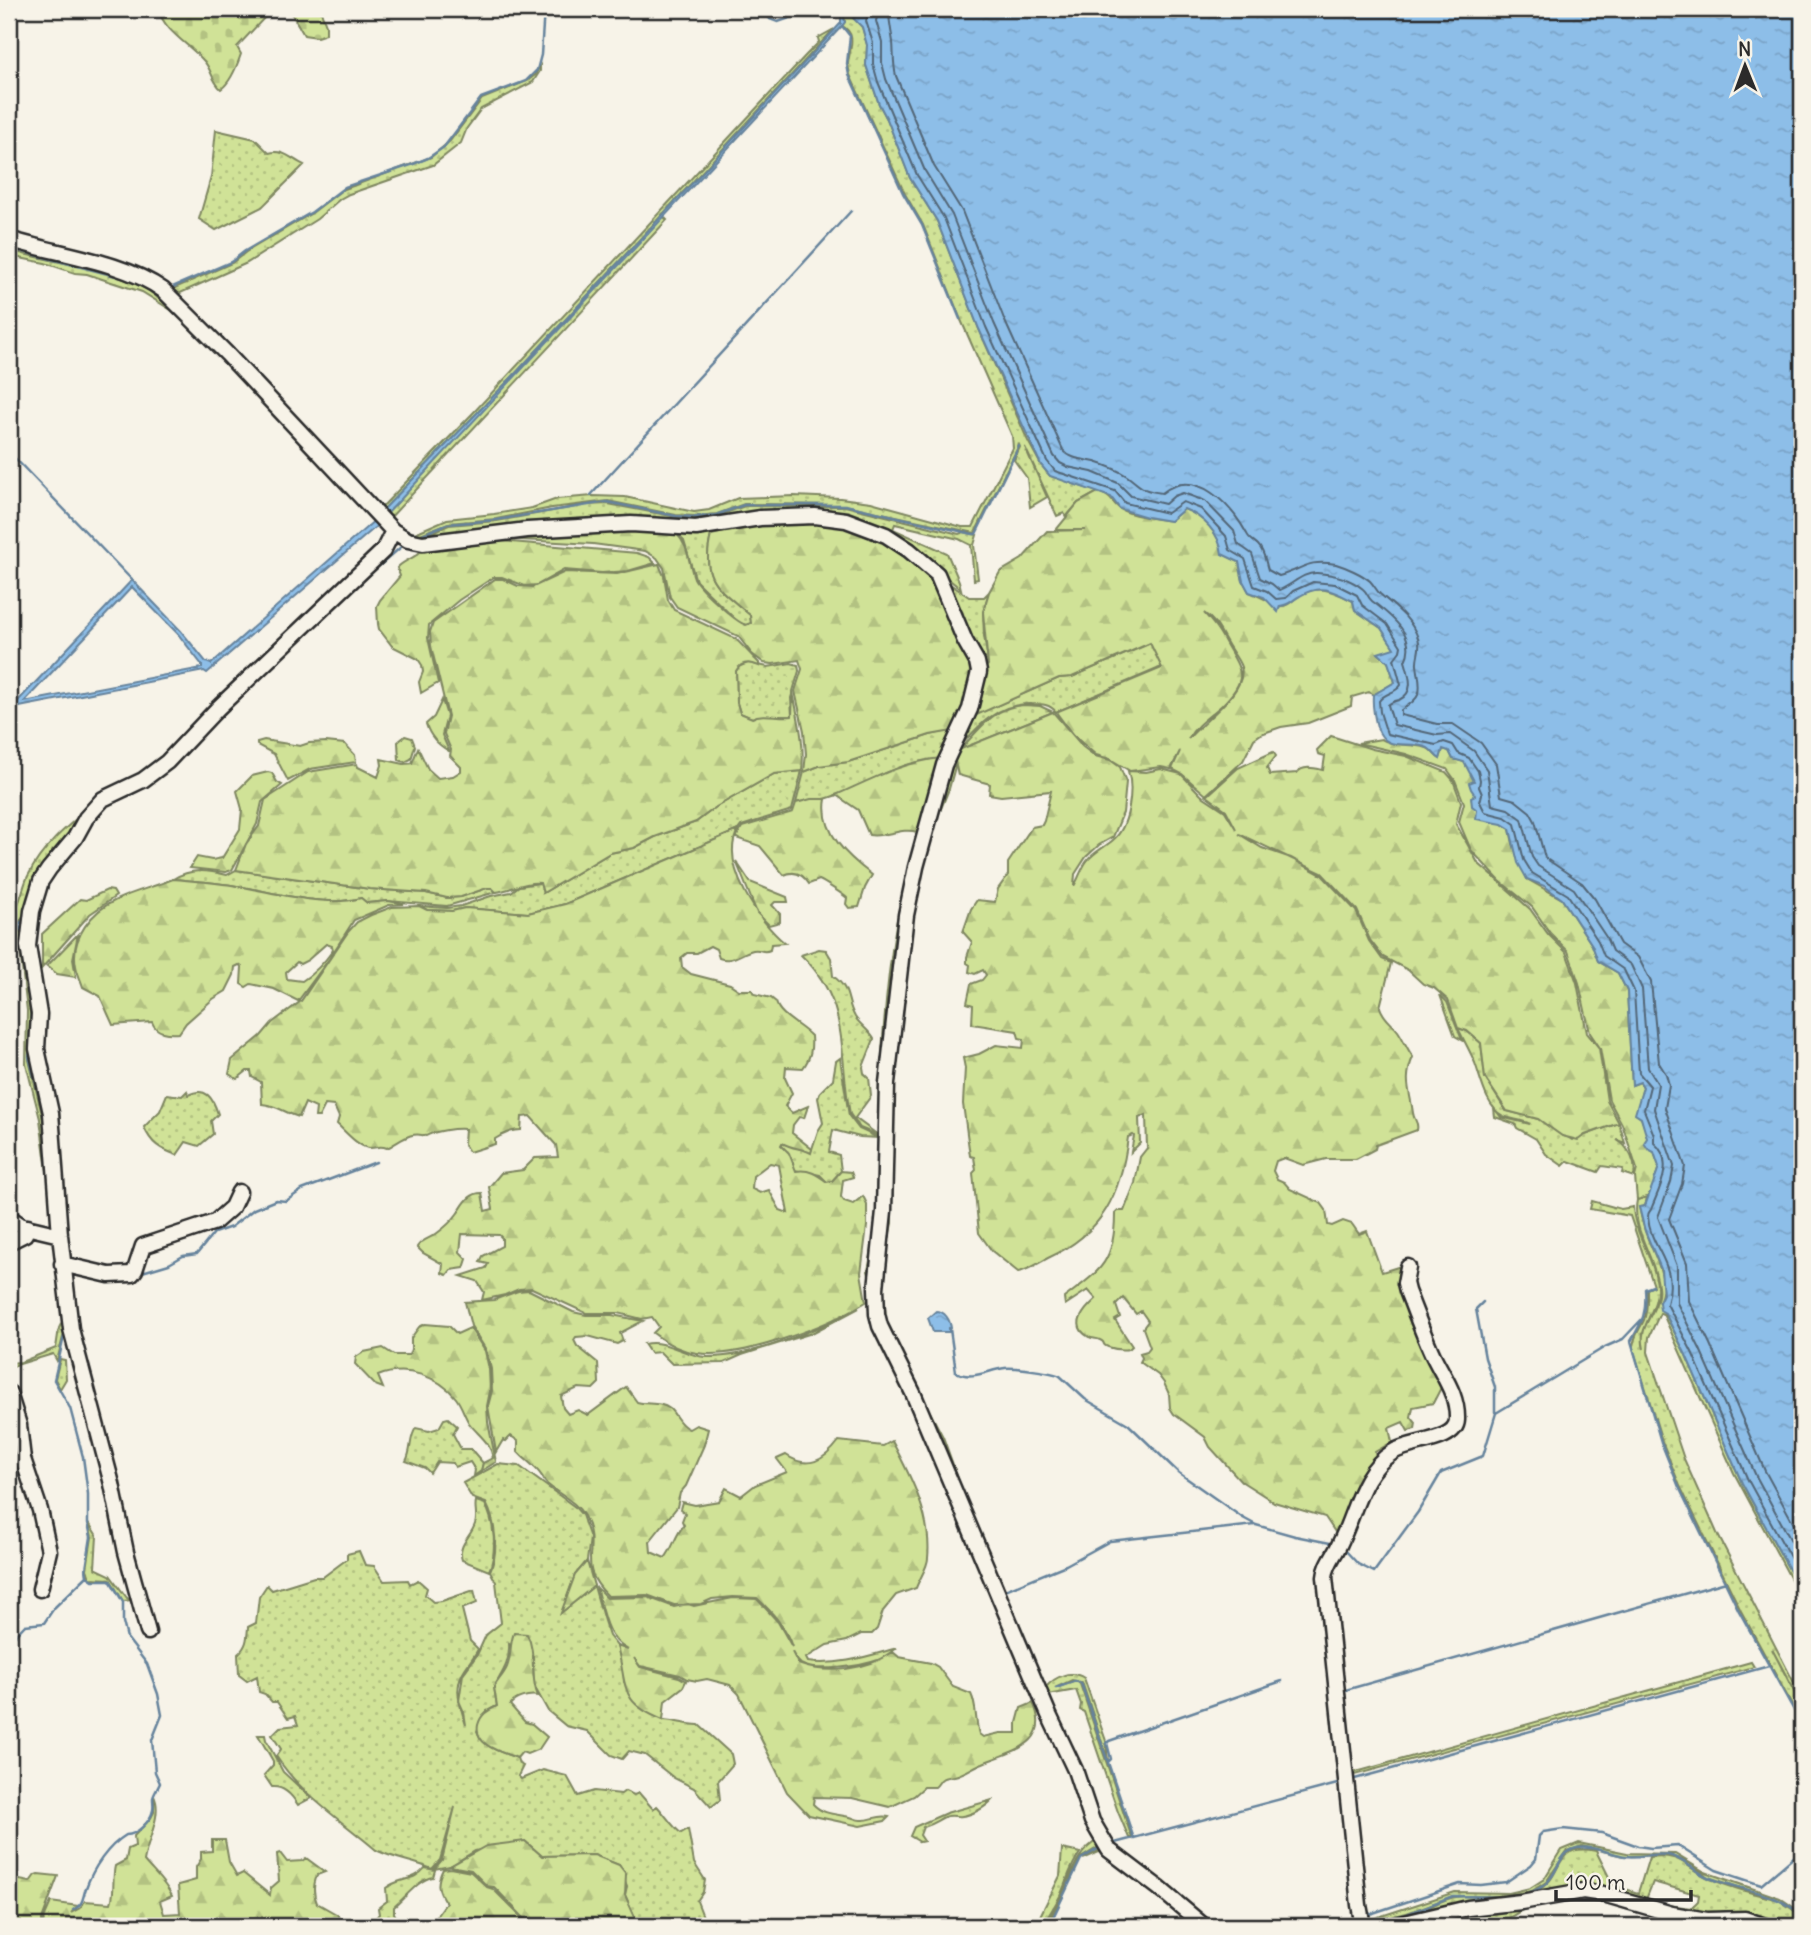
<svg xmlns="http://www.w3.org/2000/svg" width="1811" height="1935" viewBox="0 0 1811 1935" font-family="Delius,sans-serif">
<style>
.grass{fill:url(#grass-dots);stroke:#7e8661;stroke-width:2;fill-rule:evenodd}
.forest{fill:url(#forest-firs);stroke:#7e8661;stroke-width:2;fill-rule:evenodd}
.cemetery{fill:url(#cemetery-stones);stroke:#7e8661;stroke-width:2}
.water{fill:url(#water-ripples);stroke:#66839c;stroke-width:2;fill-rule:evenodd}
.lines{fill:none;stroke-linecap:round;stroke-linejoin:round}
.shore{stroke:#526677;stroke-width:2}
.stream{stroke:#66839c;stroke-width:2.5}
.minor-casing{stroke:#2b2b2b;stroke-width:19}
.minor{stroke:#f7f3e8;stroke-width:14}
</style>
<defs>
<pattern id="grass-dots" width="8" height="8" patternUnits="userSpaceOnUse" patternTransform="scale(1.75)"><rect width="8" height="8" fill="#d0e297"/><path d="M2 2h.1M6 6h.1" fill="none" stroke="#b3c282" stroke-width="1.8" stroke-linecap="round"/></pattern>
<pattern id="forest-firs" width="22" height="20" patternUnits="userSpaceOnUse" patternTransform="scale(1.75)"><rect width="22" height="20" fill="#d0e297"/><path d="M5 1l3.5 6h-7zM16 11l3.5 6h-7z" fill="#b3c282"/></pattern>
<pattern id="cemetery-stones" width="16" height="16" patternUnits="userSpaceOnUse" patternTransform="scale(1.75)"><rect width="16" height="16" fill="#d0e297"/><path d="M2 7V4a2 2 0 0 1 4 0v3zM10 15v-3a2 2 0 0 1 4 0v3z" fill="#b3c282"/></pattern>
<pattern id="water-ripples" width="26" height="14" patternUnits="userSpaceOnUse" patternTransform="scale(1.75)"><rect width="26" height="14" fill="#8dbee8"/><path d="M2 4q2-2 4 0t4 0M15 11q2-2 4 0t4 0" fill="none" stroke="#7aa3c7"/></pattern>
</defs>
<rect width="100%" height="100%" fill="#f7f3e8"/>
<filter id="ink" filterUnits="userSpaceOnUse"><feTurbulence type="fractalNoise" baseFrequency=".0143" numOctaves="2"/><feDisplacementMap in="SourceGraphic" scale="14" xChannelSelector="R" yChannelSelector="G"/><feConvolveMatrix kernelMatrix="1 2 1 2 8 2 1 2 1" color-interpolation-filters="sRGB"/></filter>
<g filter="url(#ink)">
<path class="grass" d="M 788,9 L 845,9 L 847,13 L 847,9 L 865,9 L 854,18 L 862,27 L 867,45 L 866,65 L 879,104 L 887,119 L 910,178 L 937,221 L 979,329 L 1028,441 L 1041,465 L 1050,476 L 1098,492 L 1078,503 L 1066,517 L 1064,513 L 1057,516 L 1025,447 L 1047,497 L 1030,507 L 1027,478 L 1014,460 L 1020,447 L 1019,445 L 975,533 L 845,505 L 744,504 L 717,514 L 696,516 L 676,515 L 608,501 L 552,508 L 496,519 L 448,523 L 413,537 L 421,537 L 449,525 L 497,521 L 586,505 L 608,504 L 677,517 L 696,518 L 717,516 L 745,506 L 845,506 L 959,534 L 964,532 L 977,535 L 974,545 L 978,579 L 974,580 L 971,545 L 959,539 L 895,524 L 893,529 L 947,553 L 959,581 L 961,589 L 910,548 L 887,534 L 849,518 L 815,513 L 764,514 L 701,524 L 639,521 L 527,528 L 414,540 L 397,530 L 333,467 L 229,353 L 168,291 L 232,263 L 246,252 L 312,213 L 342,190 L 431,157 L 450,141 L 482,99 L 527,81 L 535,75 L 540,66 L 540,71 L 533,82 L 481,109 L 467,128 L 461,143 L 433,165 L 349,194 L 340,199 L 317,219 L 247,263 L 178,294 L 182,302 L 244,362 L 336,464 L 380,509 L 473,413 L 806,55 L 819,42 L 818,38 L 834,29 L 514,375 L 382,511 L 385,515 L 392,508 L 663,216 L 667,220 L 389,519 L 408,536 L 447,519 L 494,514 L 532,508 L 557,499 L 593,496 L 625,497 L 694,512 L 709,510 L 738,498 L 794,496 L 840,498 L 871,502 L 962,527 L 973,527 L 1013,448 L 1012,436 L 961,320 L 923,225 L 905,194 L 850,75 C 850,74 848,65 848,64 C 849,50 858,34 842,26 L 845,22 L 843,12 L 825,16 L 800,13 L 792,15 Z
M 216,130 L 255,139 L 269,153 C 284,149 291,159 304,165 L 262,207 L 216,230 L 199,219 L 211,177 Z
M 9,242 L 119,270 L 164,293 L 384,529 L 209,344 L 171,310 L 142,292 L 102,279 L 87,274 L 75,273 L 45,263 L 9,256 L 9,250 C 51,263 126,269 158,298 L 161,296 L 158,293 L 128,278 L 9,247 Z
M 820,519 L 857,528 L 888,540 L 907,551 L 931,571 L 975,666 L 975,682 L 970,702 L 946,752 L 915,854 L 903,911 L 884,1079 L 882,1137 L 860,1128 L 850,1114 C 838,1053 851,1002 801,955 L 819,949 L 826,950 L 831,958 L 833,976 C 852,990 845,1000 855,1017 C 860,1025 869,1030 874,1039 L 863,1067 L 864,1073 L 869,1078 L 871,1096 L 855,1118 L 878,1135 C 881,1065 884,994 896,925 C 906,869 924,814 941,759 C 900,759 866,787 828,798 C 819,801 807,800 796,803 L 804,772 L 819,766 L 848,762 L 930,735 L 952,730 L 965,708 L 973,674 L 935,582 L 920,566 L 882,542 L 865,534 L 843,527 L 816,522 L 760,524 L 740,527 L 711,535 C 700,581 719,588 750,615 L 751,623 L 746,625 L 739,623 L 696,581 L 684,541 L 676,533 L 649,530 L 504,539 L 500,536 L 632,527 L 703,531 L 773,520 Z
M 947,582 L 969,597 L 984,597 L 989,592 L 983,612 L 984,636 L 988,661 L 973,716 L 1059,678 L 1072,677 L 1151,643 L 1162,667 L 1056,712 C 1050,704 1042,704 1032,704 C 994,702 972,733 949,759 L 981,683 Z
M 748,663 L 768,667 L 791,663 L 798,665 L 799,671 L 791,698 L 792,716 C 781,717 760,714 752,718 L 740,713 L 737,703 L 736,671 L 738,667 Z
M 1024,705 L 1040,706 L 1053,712 L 961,749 C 979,729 995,706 1024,705 Z
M 954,757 L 955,767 L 949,789 L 925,848 L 908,931 L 896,1056 L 891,1184 L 892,1223 L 887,1248 L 883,1292 L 888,1332 L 943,1437 L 966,1501 L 968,1515 L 974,1521 L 1046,1687 C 1055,1677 1070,1669 1084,1678 L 1106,1741 L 1108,1760 L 1082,1682 L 1072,1680 L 1055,1688 L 1077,1681 L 1080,1684 L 1132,1838 L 1129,1838 L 1118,1812 L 1084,1712 L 1080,1710 L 1081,1704 L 1076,1690 L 1048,1695 L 1077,1760 L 1095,1813 L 1110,1843 L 1106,1844 L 1098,1829 L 1076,1769 L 1042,1694 L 914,1391 L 883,1329 L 880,1315 L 879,1281 L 888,1203 L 889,1095 L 904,949 L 908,914 L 922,849 L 949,762 Z
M 802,771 L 792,810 L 741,826 L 738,830 L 565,904 L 528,913 L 465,908 L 452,911 L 427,910 L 419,906 L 447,908 L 461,906 L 491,896 L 511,892 L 519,886 L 540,883 L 543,893 L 610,853 L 634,848 L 655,837 L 696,822 L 716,807 L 774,774 Z
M 96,802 L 22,919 L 9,931 L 9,916 C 20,909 22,888 28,876 C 43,845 70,824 96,802 Z
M 236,870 L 370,889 L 426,893 L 447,898 L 461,897 L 487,888 L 492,888 L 496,892 L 447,906 L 388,901 L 367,903 L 361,898 C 324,908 274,892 237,886 C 216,882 194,881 173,879 C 191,868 207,870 227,875 Z
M 18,928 L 22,937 L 30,1012 L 29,1060 L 44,1123 L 53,1215 L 40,1119 L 26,1064 L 27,1011 L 19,941 L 14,940 L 9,942 L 9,934 Z
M 1440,995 L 1447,1002 L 1462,1040 L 1455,1036 Z
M 1458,1028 L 1467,1031 L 1481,1043 L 1485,1078 L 1506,1111 L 1538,1119 L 1572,1140 L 1619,1123 L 1625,1143 L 1617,1140 C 1629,1147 1637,1163 1634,1177 L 1622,1173 L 1623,1169 L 1602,1166 L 1598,1172 L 1568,1161 L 1563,1166 L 1546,1154 L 1536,1139 L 1517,1128 L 1515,1124 L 1495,1117 L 1494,1108 L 1501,1117 L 1530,1124 C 1521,1119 1512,1120 1503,1116 C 1486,1107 1481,1079 1475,1063 C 1470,1051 1463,1039 1458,1028 Z
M 840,1058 L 849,1116 L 859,1129 L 883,1140 L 882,1211 L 871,1282 L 868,1271 L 879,1213 L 879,1138 L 860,1137 L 833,1130 L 829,1152 L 839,1155 L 841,1171 L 832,1181 L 827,1182 L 820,1175 L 794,1170 L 793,1162 L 781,1145 L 782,1142 C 792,1148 801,1148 811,1152 L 818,1131 L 823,1123 L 818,1098 L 820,1092 L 833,1079 L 836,1061 Z
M 187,1091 L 188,1095 C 206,1086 213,1098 218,1114 L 211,1121 L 213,1134 L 199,1146 L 186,1142 L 177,1155 C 160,1149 151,1144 144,1127 L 160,1111 L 167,1094 L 182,1096 Z
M 1647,1197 L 1645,1206 L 1639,1207 C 1641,1216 1643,1226 1646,1234 C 1654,1256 1670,1279 1659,1302 L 1686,1355 L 1742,1483 L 1802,1593 L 1802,1600 L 1734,1473 L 1663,1314 L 1660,1313 L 1649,1337 L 1648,1352 L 1684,1459 L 1717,1533 L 1802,1698 L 1802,1705 L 1772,1649 L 1802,1707 L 1802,1723 L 1741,1611 L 1680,1486 L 1662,1441 L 1633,1348 C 1633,1337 1640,1329 1644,1320 C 1648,1309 1647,1300 1647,1289 L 1654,1286 L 1630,1216 L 1590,1209 L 1592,1201 L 1621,1209 L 1633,1207 C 1634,1235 1655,1259 1657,1286 C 1659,1310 1637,1326 1644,1349 C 1643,1344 1642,1338 1643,1333 C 1647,1317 1661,1304 1658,1286 C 1655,1256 1631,1230 1637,1200 Z
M 859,1308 L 812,1333 L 742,1355 L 724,1363 L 672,1364 L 660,1352 L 650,1353 L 644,1344 C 666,1339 685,1356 706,1357 C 754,1358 817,1329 859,1308 Z
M 63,1320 L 65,1329 L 57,1361 L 53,1354 L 13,1366 L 9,1365 L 9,1363 L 21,1362 L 56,1348 L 59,1328 Z
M 60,1359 L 65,1360 L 66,1379 L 60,1389 L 55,1379 Z
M 448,1418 L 457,1426 L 453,1434 L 461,1449 L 471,1449 L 483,1463 L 481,1471 L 474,1476 L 475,1470 L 470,1462 L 455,1467 L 453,1463 L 437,1462 L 430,1473 L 425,1468 L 406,1461 C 412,1451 409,1437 416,1428 L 429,1431 L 439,1428 L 444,1419 Z
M 498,1464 L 519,1466 L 575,1507 L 582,1515 L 590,1538 L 587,1561 L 575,1575 L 562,1612 L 594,1586 L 604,1621 L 609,1636 L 617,1646 L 623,1667 L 624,1682 L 663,1720 C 676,1721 687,1725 699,1725 L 731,1754 L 733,1764 L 718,1781 L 720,1800 L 711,1807 L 694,1788 L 674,1778 L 645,1755 L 629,1751 L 622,1759 L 611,1755 L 587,1731 L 566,1726 L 548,1711 L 534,1686 L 533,1656 L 509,1644 C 510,1663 503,1671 494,1687 L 497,1706 L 487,1711 L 477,1731 C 484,1748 501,1752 517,1758 L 519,1764 L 523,1766 L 518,1776 L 521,1779 L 543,1770 L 567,1776 L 578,1796 L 594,1791 L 621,1794 L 625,1791 L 634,1795 L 639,1793 L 653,1809 L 657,1806 C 664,1813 674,1829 681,1833 L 688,1829 L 694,1863 L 705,1880 L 703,1892 L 697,1901 L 705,1922 L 703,1926 L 639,1926 L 625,1895 L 627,1886 L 619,1865 L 594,1855 L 542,1856 L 525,1841 L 475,1851 L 450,1866 L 434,1869 L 442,1860 L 455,1807 L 440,1860 L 432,1869 C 414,1861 394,1859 376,1850 C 341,1820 301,1795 276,1756 L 281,1749 L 272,1735 L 280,1727 L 298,1725 L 295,1716 L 288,1718 L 277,1702 L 272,1702 L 265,1694 L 259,1692 L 257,1676 L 247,1681 L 239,1675 L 238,1654 C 247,1646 247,1639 248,1627 L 256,1623 L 259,1597 L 267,1585 L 272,1590 L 314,1577 L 323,1577 L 347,1559 L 347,1554 L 359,1551 L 365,1565 L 374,1566 L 384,1581 L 408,1580 L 410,1584 L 418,1580 L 427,1588 L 425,1595 L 433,1602 L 442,1601 L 474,1590 L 477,1603 L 462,1609 L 470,1641 L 478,1649 C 474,1658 466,1665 462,1674 C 454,1691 461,1709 466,1725 L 464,1712 L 459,1701 L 463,1674 L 477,1655 L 486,1635 L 501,1623 L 496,1582 L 490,1571 C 499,1552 496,1522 486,1503 L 472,1498 L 463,1483 Z
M 476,1501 L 485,1504 C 495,1523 497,1552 489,1571 L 462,1560 C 457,1545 471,1537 475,1524 C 478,1516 474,1509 476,1501 Z
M 89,1523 L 97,1536 L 95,1568 L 110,1575 L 127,1598 L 132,1600 L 123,1601 L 110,1579 L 90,1578 L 87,1569 L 92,1537 Z
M 1341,1547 L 1343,1549 L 1332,1566 L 1329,1575 L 1349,1774 L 1751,1662 L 1754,1667 L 1347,1777 L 1326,1575 L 1331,1562 Z
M 258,1735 L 265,1735 L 266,1740 L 283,1772 L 311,1798 L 298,1805 C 292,1795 284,1786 272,1787 L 264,1775 L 273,1765 L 273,1761 Z
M 1350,1781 L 1364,1906 L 1369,1920 L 1455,1892 L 1509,1893 L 1530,1888 L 1544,1879 L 1562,1850 L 1579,1843 L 1627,1853 L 1675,1854 L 1705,1872 L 1780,1898 L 1799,1911 L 1783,1903 C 1793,1910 1802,1913 1802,1926 L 1769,1926 L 1760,1919 L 1749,1916 L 1699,1916 L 1677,1912 L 1596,1889 C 1569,1887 1547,1896 1521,1900 C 1501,1903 1481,1902 1461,1906 C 1429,1912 1399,1926 1365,1926 C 1383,1921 1403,1916 1422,1910 C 1433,1906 1445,1898 1456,1897 C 1484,1893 1510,1902 1536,1891 C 1567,1877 1550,1842 1596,1851 L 1613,1885 L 1638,1893 L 1649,1857 C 1684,1853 1684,1868 1711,1879 C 1731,1888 1755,1894 1775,1899 L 1708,1877 L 1689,1863 L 1668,1855 L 1623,1856 L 1582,1846 L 1567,1851 L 1546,1882 L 1532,1891 L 1503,1896 L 1453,1896 L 1407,1913 L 1365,1923 L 1361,1905 L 1348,1782 ZM 1653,1882 L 1699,1895 L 1698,1901 L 1691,1908 L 1645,1902 Z
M 992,1800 C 986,1807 972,1815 962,1816 C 956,1817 951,1814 944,1817 C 936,1821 933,1824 923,1827 L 920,1835 L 924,1841 L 920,1842 L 910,1836 L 914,1827 L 946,1813 Z
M 1099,1839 L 1109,1851 L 1159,1890 L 1201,1926 L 1196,1926 L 1110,1855 L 1099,1852 L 1083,1859 L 1102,1849 L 1100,1846 L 1081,1858 L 1047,1926 L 1043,1926 C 1049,1917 1055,1908 1060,1898 C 1072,1875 1075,1853 1099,1839 Z
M 1062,1849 L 1080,1853 C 1070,1866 1067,1881 1060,1896 C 1055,1906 1048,1916 1042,1926 L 1035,1926 L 1060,1876 Z
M 425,1868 L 435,1870 L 433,1877 C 419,1879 406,1897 394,1907 L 394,1913 L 398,1920 L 386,1926 L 374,1926 L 374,1920 L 379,1914 L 378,1908 L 387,1901 L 386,1888 C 400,1877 414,1882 425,1868 Z
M 1575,1893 L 1701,1926 L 1587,1898 C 1567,1898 1545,1901 1526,1908 C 1515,1913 1514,1918 1501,1919 L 1496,1926 L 1422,1926 L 1473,1909 Z"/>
<path class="forest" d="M 1098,492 C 1114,498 1109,500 1120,509 C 1130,516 1157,519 1170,521 L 1184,509 C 1203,516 1220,534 1223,554 L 1239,562 L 1243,581 L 1249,592 C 1258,595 1275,605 1281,606 C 1287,607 1291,602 1295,599 C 1315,582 1333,591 1353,601 L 1355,610 L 1381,628 L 1395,649 L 1379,654 L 1388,662 L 1395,682 L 1373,695 L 1369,692 L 1352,697 L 1351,706 L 1308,723 L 1281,727 L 1261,734 L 1254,739 L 1243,761 L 1206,795 L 1182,774 L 1172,769 L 1180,751 L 1171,769 L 1161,767 L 1130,771 L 1110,759 L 1096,755 L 1073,735 L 1056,712 L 1162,668 L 1150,643 L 1072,677 L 1059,678 L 972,717 L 984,669 L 988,665 L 983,612 L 989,592 L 1000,572 L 1022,559 L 1047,531 L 1086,530 L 1056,530 L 1078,503 ZM 1204,613 C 1216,621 1220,631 1227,643 C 1231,651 1238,658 1241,667 C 1248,692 1202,721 1188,739 C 1196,724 1210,716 1222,705 C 1249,678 1242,672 1226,644 C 1218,629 1215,626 1204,613 Z
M 816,522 L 843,527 L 882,542 L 928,573 L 935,582 L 973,674 C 970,694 963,714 952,731 L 930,735 L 848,762 L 819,766 L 804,772 L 806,754 L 804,731 L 795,691 L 802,669 L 799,660 L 773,664 L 764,663 L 752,654 L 738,636 L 677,607 L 670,597 L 664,568 L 657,558 L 645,551 L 593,544 L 504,539 L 649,530 L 676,533 C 689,546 688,561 694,578 C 699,588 735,622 746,625 L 751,623 L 750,615 C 719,588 700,581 711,535 L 760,524 Z
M 500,541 L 637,553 L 649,557 L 655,563 L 628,571 L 602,573 L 564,570 L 537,585 L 525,586 L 502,577 L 494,577 L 459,600 L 429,625 L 428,638 L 438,683 L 421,693 L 419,682 L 423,672 L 422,665 L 418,659 L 392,646 L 379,629 L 378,624 L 377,606 L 380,600 L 400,576 L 397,568 C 403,561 413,559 420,552 Z
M 659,564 L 664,576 L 668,600 L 674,610 L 736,639 L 759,663 L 759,666 C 750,662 741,662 736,671 L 737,703 L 740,713 L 752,718 C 763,712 779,718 792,716 L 793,692 C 798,719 805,743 802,771 L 774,774 L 716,807 L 696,822 L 655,837 L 634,848 L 610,853 L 543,893 L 540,883 C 525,881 511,890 496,892 L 492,888 L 487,888 L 461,897 L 447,898 L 426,893 L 370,889 L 236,870 L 246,844 L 259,826 L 265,800 L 308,772 L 357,764 L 358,767 L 378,777 L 382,765 L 381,759 L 404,764 L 412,763 L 418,748 L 428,769 L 438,778 L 453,776 L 461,771 L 461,767 L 450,756 L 451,750 L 444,734 L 448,716 L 431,646 L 430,632 L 433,623 L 495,579 L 503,579 L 518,586 L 533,587 L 565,572 L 617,574 Z
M 442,700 L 447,716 L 442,735 L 449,751 C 438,745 430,737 426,724 L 434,717 Z
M 1053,712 L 1083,747 L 1095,756 L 1110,760 L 1120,767 L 1126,782 L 1123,813 L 1113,837 L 1099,845 L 1086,857 L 1075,874 L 1074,886 C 1079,878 1081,869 1087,861 C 1095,851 1104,848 1113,840 C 1129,827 1134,790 1128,771 L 1146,772 L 1161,769 L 1181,774 L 1201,795 L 1225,811 L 1236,829 L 1226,810 L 1207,796 L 1238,768 L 1273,752 L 1276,756 L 1267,768 L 1270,775 L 1297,773 C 1303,765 1314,768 1323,770 L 1325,756 L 1318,754 L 1317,750 L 1331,736 L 1372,749 L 1406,756 L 1446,772 L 1453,780 L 1461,802 L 1456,824 L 1478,863 L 1530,909 L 1548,934 L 1566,952 L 1577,983 L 1587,1033 L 1599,1048 L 1607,1101 L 1619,1123 L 1585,1135 L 1578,1140 L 1562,1136 L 1538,1119 L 1507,1111 L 1485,1078 L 1481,1043 L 1467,1031 L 1458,1028 L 1448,1000 L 1434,988 L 1423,984 L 1408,970 L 1383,957 L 1370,940 L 1357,910 L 1322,873 L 1239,834 L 1262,848 L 1291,858 L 1322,875 L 1356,911 L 1369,941 L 1377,952 L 1382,959 L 1391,963 L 1380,1007 C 1383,1018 1392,1023 1398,1031 C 1403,1038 1406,1047 1413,1057 C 1403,1081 1410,1090 1413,1113 C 1414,1121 1419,1122 1417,1130 L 1376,1145 L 1375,1149 L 1356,1159 L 1326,1159 L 1303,1165 L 1284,1158 L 1276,1161 L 1273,1171 L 1277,1179 L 1284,1182 L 1290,1189 L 1321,1203 L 1326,1210 L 1328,1225 L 1332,1226 L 1343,1221 L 1352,1224 L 1359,1234 L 1367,1231 L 1382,1272 L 1407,1264 L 1404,1275 L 1445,1380 L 1433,1403 L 1413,1407 L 1411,1417 L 1416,1423 L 1415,1429 L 1408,1431 L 1403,1422 L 1389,1428 L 1392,1442 L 1375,1452 L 1377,1463 L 1339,1538 L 1325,1517 L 1274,1502 L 1241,1481 L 1210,1447 L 1205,1437 L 1174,1414 L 1170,1408 L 1169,1394 L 1164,1383 L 1158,1375 L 1140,1362 L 1142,1358 L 1140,1353 L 1147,1351 L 1150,1347 L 1143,1328 L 1148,1321 L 1141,1311 L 1136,1314 L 1123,1298 L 1116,1305 L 1120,1317 L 1115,1320 L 1132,1346 L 1129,1349 C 1123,1350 1114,1349 1108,1347 C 1100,1344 1107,1343 1100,1340 C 1096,1338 1092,1339 1089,1337 C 1069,1326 1084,1310 1096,1299 L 1088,1290 L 1065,1305 L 1064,1298 C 1100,1271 1115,1262 1115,1214 L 1118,1211 L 1124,1211 L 1135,1183 L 1140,1157 L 1147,1148 L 1146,1115 L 1139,1118 L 1140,1143 L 1131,1152 L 1134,1136 L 1133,1135 L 1128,1137 C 1121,1194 1103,1233 1048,1258 C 1038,1263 1029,1270 1018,1272 L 992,1251 L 979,1233 L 973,1173 L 976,1170 L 974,1157 L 970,1156 L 963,1104 L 965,1068 L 963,1058 L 979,1054 L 996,1045 L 1023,1048 L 1024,1039 L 1019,1038 L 1017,1031 L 972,1024 L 973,1005 L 967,1003 L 971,984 L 982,980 L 986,975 L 983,970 L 975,974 L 969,972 L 970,965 L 967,963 L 967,957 L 972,942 L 963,932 L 971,909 L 977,900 L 995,902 L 998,889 L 1008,875 L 1008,863 L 1032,827 L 1042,825 L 1044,821 L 1051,791 L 1001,796 L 989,794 L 990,784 L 958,775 L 954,757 L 961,749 Z
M 405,736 L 412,738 L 415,746 L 411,759 L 405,762 L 399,760 L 398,742 Z
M 1381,739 C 1393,747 1413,743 1427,748 C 1432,750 1435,756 1440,759 L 1443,749 L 1449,751 L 1453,759 L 1464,762 L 1502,824 L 1510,829 L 1513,844 L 1527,879 L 1562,899 L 1592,945 L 1598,961 L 1618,973 L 1627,991 L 1632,1085 L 1640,1082 L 1643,1087 L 1636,1114 L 1641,1118 L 1659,1166 L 1652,1190 L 1647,1197 L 1637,1200 L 1635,1177 L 1637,1169 L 1622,1124 L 1609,1100 L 1600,1048 L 1590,1033 L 1579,983 L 1568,951 L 1550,933 L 1532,907 L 1500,881 L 1471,850 L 1459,822 L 1464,803 L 1455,780 L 1447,769 L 1406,754 L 1358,743 Z
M 264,740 L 300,746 L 309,743 L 326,742 L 345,744 L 355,755 L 356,762 L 310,769 L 288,781 L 274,754 L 257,745 L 257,742 Z
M 941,758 L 917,832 C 902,827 885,838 869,835 L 858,810 L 836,795 C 870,780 903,762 941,758 Z
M 268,772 L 272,773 L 277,782 L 282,785 L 262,802 L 257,824 L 232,870 L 226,872 L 190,868 L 197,857 L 212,860 L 222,858 L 240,829 L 242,809 L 237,791 L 252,776 Z
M 811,799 L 826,799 C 820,832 848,857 872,875 L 865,888 L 859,907 L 849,908 L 846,904 L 847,898 C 844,895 824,882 819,880 L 809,884 C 803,874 795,870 784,875 L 760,846 L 736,838 L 742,827 L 793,812 L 796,803 Z
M 738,830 C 719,864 759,922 785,943 L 771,944 L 770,950 C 762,954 761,948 753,950 C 740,953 732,963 719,958 L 716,949 L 710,946 L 697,953 L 687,953 L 681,958 L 682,967 L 691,974 L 730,984 L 739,990 L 752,990 L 754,994 L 771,998 L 776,1002 C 779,1016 801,1025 811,1036 C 812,1049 811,1057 803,1068 L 786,1067 L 785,1078 L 792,1093 L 785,1106 L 792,1113 L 808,1106 L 804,1118 L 799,1117 L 793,1125 L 792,1133 L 812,1149 L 811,1153 C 801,1148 793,1149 782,1143 L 781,1145 L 789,1153 L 796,1171 C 809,1169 817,1174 827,1182 L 832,1181 L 841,1171 L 851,1172 L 853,1177 L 843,1180 L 841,1197 L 844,1201 L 853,1204 L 863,1196 L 867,1204 L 867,1226 L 861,1273 L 866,1302 C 829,1325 741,1360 697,1353 C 680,1351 666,1343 653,1333 L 659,1327 L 652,1317 L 642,1319 L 618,1313 L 586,1313 L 532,1288 L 519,1289 L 505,1295 L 482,1300 L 484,1292 L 477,1281 L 461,1276 L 486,1268 L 488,1264 L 480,1262 L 483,1256 L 502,1246 L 502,1238 L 499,1235 L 462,1234 L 460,1252 L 467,1259 L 464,1268 L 451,1270 L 447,1275 L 442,1273 L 443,1264 L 423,1253 L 417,1247 C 422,1239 429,1239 436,1234 C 443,1229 452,1221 457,1214 C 464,1205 468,1193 482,1193 L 485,1211 L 493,1209 L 489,1187 L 501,1173 L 523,1170 L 535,1158 L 558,1157 L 556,1145 L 530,1116 L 522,1117 L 521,1130 C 512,1130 503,1134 495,1139 L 495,1144 L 469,1152 L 464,1144 L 465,1129 C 456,1128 434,1131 426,1136 C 410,1130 400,1142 387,1148 C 379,1145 377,1148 370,1148 C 359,1148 345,1131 337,1124 L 339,1117 L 334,1106 L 325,1105 L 319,1117 L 315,1117 L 316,1108 L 305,1103 L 299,1117 C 285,1113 277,1105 262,1104 L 261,1082 L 252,1077 L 251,1071 L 247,1071 L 237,1079 L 229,1074 L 232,1060 L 261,1036 L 272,1023 L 301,1001 L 348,932 L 357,922 L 371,915 L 392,907 L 419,906 L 427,910 L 452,911 L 465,908 L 528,913 L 565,904 ZM 770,1163 L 779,1165 L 788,1213 L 780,1210 L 769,1190 L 760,1193 L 752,1189 L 753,1176 Z
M 736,861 L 750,882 L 787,897 L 788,902 L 775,902 L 772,905 L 780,914 L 780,922 L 769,925 L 757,913 Z
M 173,879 C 194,881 216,882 237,886 C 274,892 324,908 361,898 L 367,903 L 388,901 L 404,904 L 389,905 L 354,920 L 329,959 L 298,1001 L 274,989 L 251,984 L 246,987 L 241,984 L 242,967 L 239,965 L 235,967 L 234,975 L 226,991 L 213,999 L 186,1023 L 179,1033 C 167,1034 156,1033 152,1022 L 113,1025 L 100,996 L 83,987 C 81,980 77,973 76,966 C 70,938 92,911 116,900 C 134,891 154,887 173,879 ZM 326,944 L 332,946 L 333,950 C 324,963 316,972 302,981 L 287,979 L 286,972 L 297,962 L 300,964 L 308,960 Z
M 107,890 L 113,891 L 116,896 L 90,914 L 42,968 L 42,934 L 80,899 L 86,900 Z
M 78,934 L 73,959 L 76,977 L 57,974 L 47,966 Z
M 529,1290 L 573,1312 L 586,1315 L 612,1315 L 643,1321 L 620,1333 L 623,1341 L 617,1344 L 588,1336 L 576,1337 L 574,1340 L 577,1346 L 598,1363 L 599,1383 L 593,1389 L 578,1388 L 561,1396 L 563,1408 L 568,1414 L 578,1410 L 588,1415 L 626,1387 L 637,1402 C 648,1405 660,1401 670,1409 C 677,1416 679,1425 689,1429 L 696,1425 L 708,1429 L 704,1445 L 686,1486 L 680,1493 L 677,1507 L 650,1541 L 651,1552 L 665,1558 C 673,1549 675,1535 684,1525 L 682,1521 L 685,1513 L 680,1509 L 682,1502 L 695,1505 L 719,1501 L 726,1488 L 741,1496 L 755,1485 L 787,1472 L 777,1459 L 786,1455 C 808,1470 824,1461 839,1441 L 883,1446 L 892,1441 C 911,1477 932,1517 928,1558 C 928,1567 919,1579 916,1588 L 896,1595 L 883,1611 L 877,1629 L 872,1634 L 861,1634 L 847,1641 L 827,1645 L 806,1658 L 808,1662 C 839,1666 868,1656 897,1648 C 891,1652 885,1657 878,1660 C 862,1666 816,1673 801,1664 C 797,1661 793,1654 792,1652 L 798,1664 C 828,1675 867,1670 893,1652 L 899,1657 L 931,1663 L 938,1667 L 953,1687 L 971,1694 C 977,1706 975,1721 979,1734 L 983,1737 L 1000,1733 L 1017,1733 L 1017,1723 L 1021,1708 L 1033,1703 C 1053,1744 1012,1751 983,1763 C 975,1766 967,1772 958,1775 C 954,1777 946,1776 942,1779 C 939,1781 938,1785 935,1787 L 924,1787 L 914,1796 L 890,1807 L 852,1798 L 814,1797 L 813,1804 C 823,1815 837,1814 850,1817 C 854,1818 857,1820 861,1820 C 871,1821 879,1814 889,1817 L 885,1821 L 860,1826 L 809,1815 L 787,1792 L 739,1694 L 730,1685 L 707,1679 L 697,1681 L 687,1679 L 680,1675 L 640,1666 L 634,1658 L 640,1667 L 679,1677 L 686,1681 L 683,1687 L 665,1701 L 663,1720 C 618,1702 628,1687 617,1646 L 628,1650 C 604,1637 603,1611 596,1587 L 607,1598 L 647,1597 L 674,1607 L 688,1604 L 694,1606 L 733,1598 L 757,1599 L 778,1622 L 792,1647 C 786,1627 772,1612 757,1598 L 733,1597 L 712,1599 L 701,1604 L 674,1605 L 647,1595 L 608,1596 C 574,1563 602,1550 584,1516 C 576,1501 559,1495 547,1484 C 541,1478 546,1481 541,1475 C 535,1466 525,1460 518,1452 L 518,1441 L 511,1436 L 506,1441 L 503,1440 L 496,1452 L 488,1406 L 492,1391 L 491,1369 L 486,1350 L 471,1326 L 465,1302 L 494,1300 L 518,1291 Z
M 425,1324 L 449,1326 L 457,1334 L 470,1328 L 485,1351 L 489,1369 L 490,1391 L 487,1406 L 488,1422 L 496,1462 L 481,1471 L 483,1463 L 493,1458 C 490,1441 478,1435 469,1423 C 464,1415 462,1406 456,1398 C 439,1376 405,1365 378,1376 L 383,1388 L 375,1385 L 355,1364 L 356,1357 L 364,1352 L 383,1348 L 394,1355 L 409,1355 L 411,1349 L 411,1338 L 419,1327 Z
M 587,1561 L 594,1586 L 561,1613 L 575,1575 Z
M 514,1633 L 527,1634 C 537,1654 529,1676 538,1696 C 529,1694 515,1698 510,1705 L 525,1722 L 532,1724 L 547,1737 L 539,1749 L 527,1754 L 522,1752 L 517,1758 C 502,1752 474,1746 478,1725 C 481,1714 487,1711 497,1706 L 494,1687 C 498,1680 504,1674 507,1667 C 512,1655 509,1645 514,1633 Z
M 154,1796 C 163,1814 147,1841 144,1861 C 154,1873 165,1882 172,1896 L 160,1901 L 164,1914 L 180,1913 L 178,1885 L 196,1880 L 196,1867 L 201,1859 L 201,1852 L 212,1851 L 212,1840 L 225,1840 L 229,1862 L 237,1876 L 243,1873 L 270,1895 L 271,1888 L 279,1881 L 277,1854 L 280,1853 L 287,1862 L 302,1861 L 306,1858 L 325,1872 L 317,1875 C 313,1886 313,1893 317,1903 L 338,1915 L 338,1926 L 43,1926 L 44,1918 L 51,1902 L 78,1906 L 71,1913 L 80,1908 L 85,1901 L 111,1903 C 115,1891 112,1879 115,1866 L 126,1860 L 128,1849 L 135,1846 L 134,1836 L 151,1818 L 154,1812 Z
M 525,1841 L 542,1856 L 594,1855 L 619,1865 L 626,1874 L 625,1895 L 639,1926 L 540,1926 L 526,1920 L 494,1887 L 487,1886 L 471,1870 L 450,1866 L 486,1846 Z
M 450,1868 L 471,1872 L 487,1887 L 493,1889 L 525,1921 L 537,1926 L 429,1926 L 446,1903 C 437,1890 436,1883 443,1869 Z
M 38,1874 L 58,1876 L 42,1919 L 42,1926 L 9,1926 L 9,1878 L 30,1882 L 35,1875 Z"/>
<path class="cemetery" d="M 158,9 L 260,9 L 266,16 L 237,47 L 241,54 C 237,66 231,82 221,89 C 211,80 212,69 203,60 C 189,44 164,31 158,9 Z
M 289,9 L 320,9 L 326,25 L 326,34 L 317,37 L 304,35 Z"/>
<path class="water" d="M 865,9 L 1802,9 L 1802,1593 L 1742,1483 L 1686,1355 L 1665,1313 L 1660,1310 L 1659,1302 L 1663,1294 L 1661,1269 L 1645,1231 L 1639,1207 L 1645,1206 L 1659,1167 L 1654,1152 L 1648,1149 L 1644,1143 L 1647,1138 L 1641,1118 L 1635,1114 L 1643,1087 L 1640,1082 L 1632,1085 L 1627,991 L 1618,973 L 1598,961 L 1592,945 L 1562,899 L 1544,886 L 1527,879 L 1518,863 L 1510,829 L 1502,824 L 1476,819 L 1477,810 L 1472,806 L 1471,797 L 1475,795 L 1471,789 L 1469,783 L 1474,781 L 1464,762 L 1453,759 L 1449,751 L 1443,749 L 1440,759 C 1435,756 1433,751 1428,748 C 1407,739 1386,754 1377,727 C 1374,716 1372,707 1373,695 L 1395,682 L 1388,662 L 1378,653 L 1394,648 L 1381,628 L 1355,610 L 1353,601 C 1333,591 1321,583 1300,596 C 1292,600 1290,605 1280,606 L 1278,612 L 1264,597 L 1249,592 L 1243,581 L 1239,562 L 1222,554 C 1220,534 1203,516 1184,509 L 1170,521 L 1147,517 L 1120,509 L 1111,497 L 1050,476 L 1041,465 L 979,329 L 937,221 L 910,178 L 887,119 L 879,104 L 866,65 L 867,45 L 862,27 L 853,18 Z
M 843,13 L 845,22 L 842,26 L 385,516 L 382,511 L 514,375 L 841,23 L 841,14 Z
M 376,519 L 379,524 L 207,673 L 204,671 L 9,709 L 9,705 L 16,703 L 132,580 L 181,631 L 206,662 L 211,664 ZM 132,587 L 178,634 L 202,665 L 202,668 L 24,702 Z
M 936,1311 C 945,1311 950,1320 951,1328 L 949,1328 L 949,1332 L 933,1332 L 928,1318 Z"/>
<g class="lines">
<path class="shore" d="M 870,9 L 866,21 L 873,43 L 873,64 L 878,82 L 917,175 L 944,218 L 986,327 L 1047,461 L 1055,471 L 1115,491 L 1125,503 L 1167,513 L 1183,502 L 1201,509 L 1226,536 L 1230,550 L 1245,559 L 1254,586 L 1267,591 L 1276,599 L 1286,598 L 1293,591 L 1313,582 L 1335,584 L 1357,595 L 1362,605 L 1387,624 L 1401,646 L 1400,651 L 1394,659 L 1401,685 C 1395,694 1385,692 1379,701 L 1380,712 L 1387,734 L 1436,745 L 1444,742 L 1453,745 L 1458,753 L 1469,758 L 1478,771 L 1480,780 L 1479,787 L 1482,794 L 1480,802 L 1485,812 L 1505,817 L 1515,824 L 1524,860 L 1532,873 L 1568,895 L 1598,941 L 1604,956 L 1624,970 L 1634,991 L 1639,1073 L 1650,1086 L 1644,1110 L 1654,1135 L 1654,1143 C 1675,1160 1660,1187 1652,1207 C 1650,1214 1648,1210 1648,1217 C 1650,1250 1679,1263 1667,1304 L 1692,1352 L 1748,1480 L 1802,1579
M 879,9 L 876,21 L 882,42 L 882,63 L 886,79 L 925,171 L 952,215 L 994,323 L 1054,456 L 1060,463 L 1068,467 L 1092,472 L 1118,483 L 1131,496 L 1165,504 L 1174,496 L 1183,493 L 1205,501 L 1234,531 L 1238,544 L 1252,554 L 1260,578 L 1272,584 L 1279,590 C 1291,586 1303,572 1317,573 C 1333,574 1351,579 1363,589 C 1367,592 1368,598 1372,601 C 1391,616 1418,636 1405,661 C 1409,675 1416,692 1399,700 C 1395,701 1391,702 1388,705 L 1394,725 L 1437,735 L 1450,734 L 1474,751 L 1487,770 L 1492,805 L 1508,809 L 1522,819 L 1532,857 L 1538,866 L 1574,889 L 1606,937 L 1612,951 L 1631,965 L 1642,989 L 1648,1068 L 1658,1084 L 1654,1109 L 1674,1166 L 1671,1182 L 1658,1217 L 1677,1266 L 1677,1303 L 1700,1349 L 1756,1476 L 1802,1561
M 889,9 C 889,24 891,28 893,42 C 894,54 893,64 896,76 L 934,166 L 962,211 L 1004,319 L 1063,450 C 1071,460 1084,459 1095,462 C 1105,465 1118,470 1127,476 C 1142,487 1140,490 1162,493 C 1196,466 1231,505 1247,534 C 1249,539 1254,541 1258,545 C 1265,552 1265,561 1268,570 L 1279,576 C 1304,569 1306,559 1336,564 C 1346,567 1362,574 1370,581 C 1374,585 1376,590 1380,594 C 1395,607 1411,618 1418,638 C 1422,648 1416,656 1417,665 C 1420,688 1426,696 1401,710 L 1401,715 L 1437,724 L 1453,724 L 1481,743 L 1496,764 L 1501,796 L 1515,800 L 1530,812 L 1535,821 L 1545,858 L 1582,883 L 1595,899 L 1620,944 L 1638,957 L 1651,982 L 1659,1063 L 1666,1074 L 1669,1085 L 1665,1108 L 1685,1166 L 1682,1184 L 1669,1219 L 1687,1263 L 1689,1301 L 1710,1344 L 1765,1471 L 1802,1539"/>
<path class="stream" d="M 763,9 L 770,19 L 778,22 L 801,14 L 826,17 L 843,13 L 862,13
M 842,26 L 850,36 L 847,64 L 849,75 L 903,193 L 922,225 L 960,319
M 9,248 L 127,279 L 150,290
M 168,289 L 231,262 L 245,251 L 312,212 L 345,187 L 411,165 L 428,158 L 444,147 L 481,98 L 526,81 L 537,70 L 541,55 L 544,9
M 9,452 L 132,580
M 591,495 L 851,211
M 418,536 L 447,524 L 496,520 L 607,502 L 676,516 L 695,517 L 716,515 L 744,505 L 845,505 L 973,534 L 976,534 L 1019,446
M 361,582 L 401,547
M 9,684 L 15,703
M 205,732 L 252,685
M 124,797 L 131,795 L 143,788
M 19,925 L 23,938
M 9,932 L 25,919
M 28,990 L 31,1011 L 29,1057 L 44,1114
M 139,1273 L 169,1264 L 183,1256 L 197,1254 L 214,1233 L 231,1227 L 254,1209 L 276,1200 L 286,1201 L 302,1190 L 376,1162
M 1653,1286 L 1645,1289 C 1647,1312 1643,1321 1631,1341 L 1661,1442 L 1679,1487 L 1739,1611 L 1802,1725
M 1483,1302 L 1476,1309 L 1485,1358 L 1495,1387 L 1495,1412
M 950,1329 L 956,1372 C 972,1381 988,1370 1005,1368 C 1014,1367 1053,1372 1060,1376 L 1085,1399 L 1128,1424 L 1179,1473 L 1243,1518 L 1256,1525 L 1295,1536 L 1335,1544
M 65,1332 L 54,1380 L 70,1408 L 83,1457 L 88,1494 L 88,1523 L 91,1537 L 86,1569 L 87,1576
M 1344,1549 L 1358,1564 L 1374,1572 L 1418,1512 L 1441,1473 L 1483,1456 L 1496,1413 L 1605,1347 L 1623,1339 L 1642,1319
M 1005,1590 L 1066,1565 L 1110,1541 L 1255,1525
M 9,1642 L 25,1625 L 44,1623 L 54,1608 L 87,1576
M 1056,1688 L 1075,1681 L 1081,1683 L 1134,1839
M 1342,1691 L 1726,1582
M 1108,1762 L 1111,1759 L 1107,1743 L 1109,1741 L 1282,1681
M 1351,1780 L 1769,1666
M 1111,1844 L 1341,1783
M 1517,1896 C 1528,1893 1542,1890 1550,1879 C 1559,1868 1560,1852 1577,1848 C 1592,1845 1610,1854 1625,1856 C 1639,1858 1654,1853 1668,1855 C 1685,1859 1694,1872 1710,1878 C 1735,1889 1787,1894 1802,1918
M 73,1910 C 84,1904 82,1899 86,1888 C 93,1868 108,1846 126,1835 C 137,1835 151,1821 153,1810 C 154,1806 153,1802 153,1798 C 154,1793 158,1788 160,1783 L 155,1772 L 152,1740 L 162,1715 L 158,1694 L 147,1664 L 127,1638 L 123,1622 L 123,1602 L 110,1580 L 93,1580 L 87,1576
M 1370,1914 L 1460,1884 L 1481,1885 L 1506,1882 L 1531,1865 L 1536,1859 L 1539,1836 L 1543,1832 L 1563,1829 L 1602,1833 L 1638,1846 L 1651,1848 L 1678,1846 L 1716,1870 L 1761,1885 L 1802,1850
M 1368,1924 L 1407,1914 L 1453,1896 L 1507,1897
M 1049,1926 L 1081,1859 L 1101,1847"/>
<g class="minor-casing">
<path id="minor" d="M 9,239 C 56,254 123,261 163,290 L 227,354 L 393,531 L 408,540 L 423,543 L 527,530 L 631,524 L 696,528 L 760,518 L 815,516 L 846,520 L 886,535 L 909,550 L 937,574 L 965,641 L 977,662 L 979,672 L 970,709 L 944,765 L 916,867 L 906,915 L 887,1083 L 884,1211 L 876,1288 L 877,1314 L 880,1326 L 913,1393 L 1049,1715 L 1075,1770 L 1092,1821 L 1109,1850 L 1159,1888 L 1204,1926
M 9,1217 L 22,1226 L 60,1235
M 9,1242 L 25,1234 L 28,1227
M 62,1264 L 109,1275 L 132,1274 L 135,1270 L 143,1246 L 215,1222 L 232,1207 L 239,1192
M 9,1393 L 19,1425 L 23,1459 L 40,1510 L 49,1551 L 40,1589
M 148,1632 L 126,1552 L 112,1484 L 71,1329 L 60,1235 L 51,1113 L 37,1049 L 39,1014 L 28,946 L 32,911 L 41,881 L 49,869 L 75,838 L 86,818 L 103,799 L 143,780 L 167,762 L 218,708 L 383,551 L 393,531
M 1363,1926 L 1359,1905 L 1325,1577 C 1326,1564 1335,1555 1340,1543 C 1356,1511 1361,1472 1393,1452 C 1409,1441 1456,1442 1457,1420 C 1458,1393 1441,1374 1431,1351 C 1422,1331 1415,1311 1407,1291 L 1405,1283 L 1408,1267
M 1392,1926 L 1468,1908 L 1521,1902 L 1583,1891 L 1603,1894 L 1672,1914 L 1707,1920 L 1745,1919 L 1765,1926"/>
</g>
<use href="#minor" class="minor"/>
</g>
</g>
<rect width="1811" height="1935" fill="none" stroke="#f7f3e8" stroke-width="35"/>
<rect x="18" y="18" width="1776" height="1900" fill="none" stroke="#2b2b2b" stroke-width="2.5" filter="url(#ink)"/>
<g transform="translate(1745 66) rotate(359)" stroke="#f7f3e8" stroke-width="5" paint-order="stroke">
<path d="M0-5L12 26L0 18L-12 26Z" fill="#2b2b2b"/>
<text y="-10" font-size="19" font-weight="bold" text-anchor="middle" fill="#2b2b2b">N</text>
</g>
<path d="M1556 1890v10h135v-10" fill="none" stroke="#2b2b2b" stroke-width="3.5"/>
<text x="1566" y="1890" font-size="21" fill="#2b2b2b" stroke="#f7f3e8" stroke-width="5" paint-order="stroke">100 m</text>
</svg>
